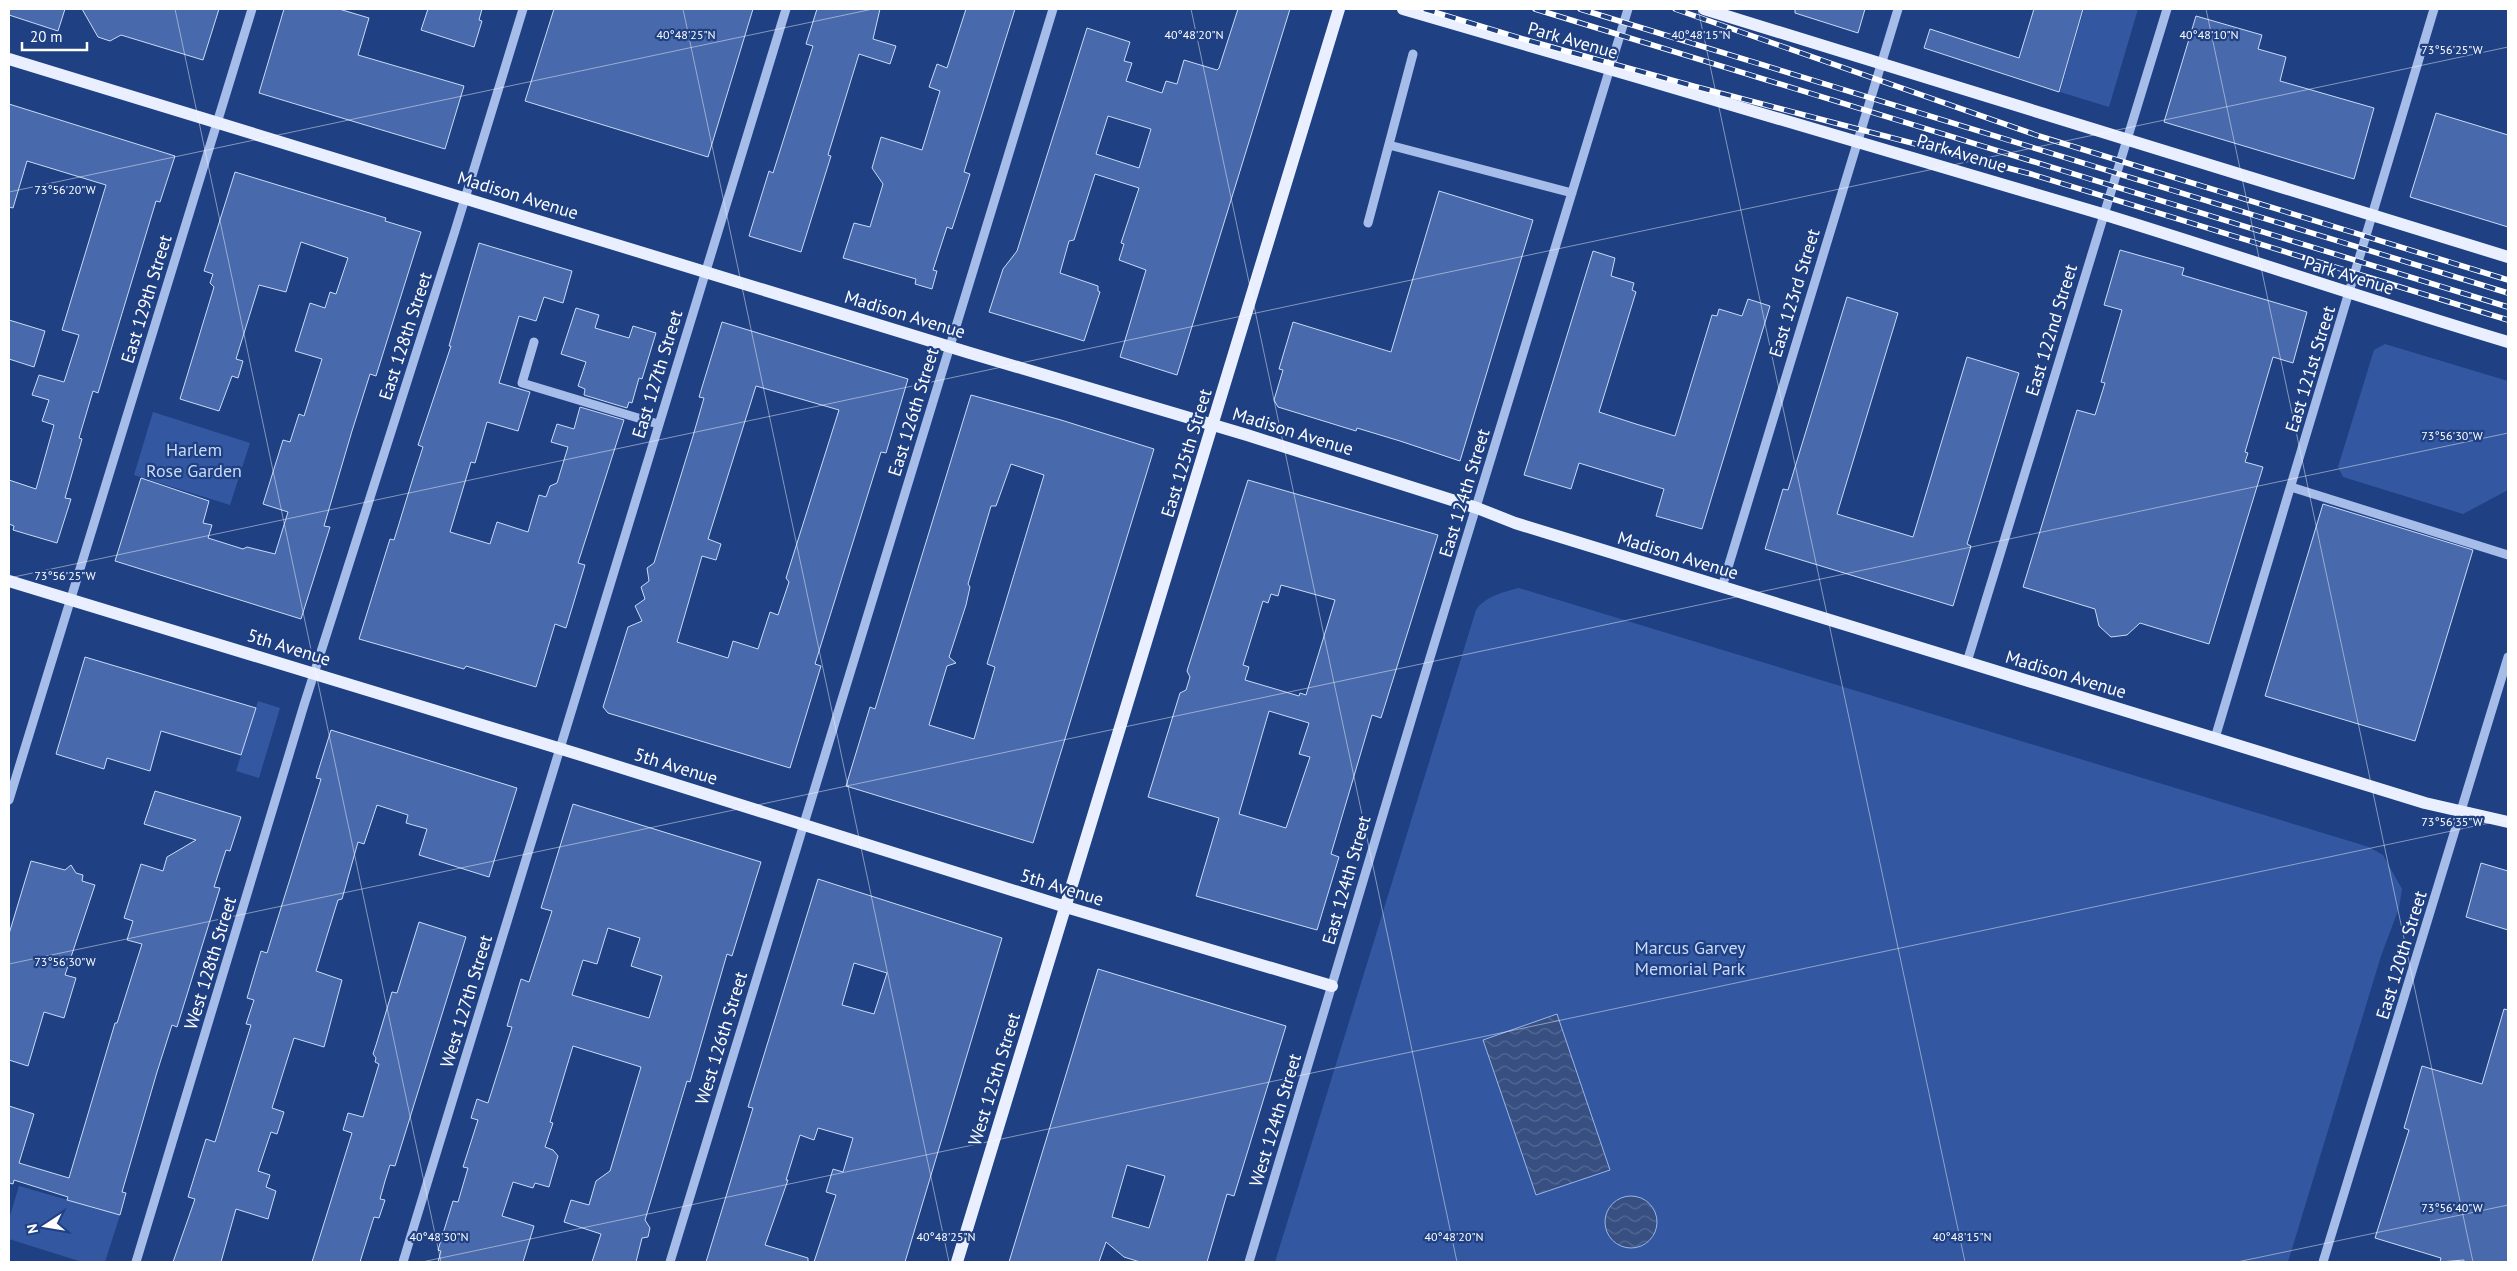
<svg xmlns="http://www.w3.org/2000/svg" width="2517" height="1271" viewBox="0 0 2517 1271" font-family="'PT Sans',sans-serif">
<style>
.green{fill:#3358a1}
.water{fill:url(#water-waves);stroke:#99b6ea}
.building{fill:#4869ab;stroke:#cadaf7;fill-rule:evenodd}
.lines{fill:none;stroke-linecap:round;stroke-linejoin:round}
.minor{stroke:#a6bde9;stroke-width:9}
.major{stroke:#e9effe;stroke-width:12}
.rail-casing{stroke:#fff;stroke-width:5.5}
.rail{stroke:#1f4083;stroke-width:4;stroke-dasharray:11;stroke-linecap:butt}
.ticks{fill:none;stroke:#fff;stroke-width:1;stroke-opacity:0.45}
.labels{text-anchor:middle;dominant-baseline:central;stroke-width:4.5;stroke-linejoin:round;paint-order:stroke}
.street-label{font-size:18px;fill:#fff;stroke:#1f4083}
.park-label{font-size:18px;fill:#cadaf7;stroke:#1f4083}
.ticks-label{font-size:12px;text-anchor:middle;fill:#fff;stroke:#1f4083;stroke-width:4.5;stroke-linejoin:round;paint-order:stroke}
</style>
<defs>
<pattern id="water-waves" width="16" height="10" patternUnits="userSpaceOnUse" patternTransform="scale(1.25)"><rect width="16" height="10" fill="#375081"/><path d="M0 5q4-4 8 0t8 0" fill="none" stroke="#556a94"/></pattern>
</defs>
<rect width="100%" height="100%" fill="#1f4083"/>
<path class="green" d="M 2084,9 L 2138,9 L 2109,107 L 2060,92 Z
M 2385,344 L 2508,381 L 2508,490 L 2463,514 L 2343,477 L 2338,467 L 2374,350 Z
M 153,412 L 250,443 L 230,505 L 134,475 Z
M 1519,588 L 2369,847 L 2383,855 L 2402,889 L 2399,908 L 2381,956 L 2288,1262 L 1275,1262 L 1476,610 C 1484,597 1506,591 1519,588 Z
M 258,701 L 280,708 L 259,778 L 236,771 Z
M 19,1186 L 120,1215 L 105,1262 L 82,1262 L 9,1239 L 9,1219 Z"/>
<path class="water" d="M 1557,1014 L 1610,1170 L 1536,1195 L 1483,1040 Z
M1605 1222a26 26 0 1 1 52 0a26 26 0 1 1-52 0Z"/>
<path class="building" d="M 9,9 L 65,9 L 58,31 L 9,15 Z
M 82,9 L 219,9 L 203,60 L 121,35 L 110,41 L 98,37 Z
M 284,9 L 339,9 L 369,18 L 358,55 L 464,86 L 445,149 L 259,93 Z
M 428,9 L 482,9 L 479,20 L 482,21 L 474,47 L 421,30 Z
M 554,9 L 753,9 L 708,157 L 525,101 Z
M 817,9 L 880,9 L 873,39 L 896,46 L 890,64 L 859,54 L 828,155 L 831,156 L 801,252 L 749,236 L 769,171 L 773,173 L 813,46 L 806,44 Z
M 966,9 L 1015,9 L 964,172 L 970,174 L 952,229 L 947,227 L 933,270 L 937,271 L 932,289 L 915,284 L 916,279 L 843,258 L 854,223 L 870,227 L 883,184 L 872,168 L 881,137 L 922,150 L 940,91 L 929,87 L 937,64 L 947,68 Z
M 1238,9 L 1290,9 L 1177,375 L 1120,357 L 1146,270 L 1119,260 L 1124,244 L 1121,243 L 1139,188 L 1095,174 L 1074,240 L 1069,241 L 1060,273 L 1098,286 L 1098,291 L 1100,292 L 1084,341 L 989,312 L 1003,269 L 1017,251 L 1087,28 L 1130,42 L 1124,61 L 1132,63 L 1126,81 L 1162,93 L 1166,81 L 1177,84 L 1184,60 L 1217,70 L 1219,68 ZM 1108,116 L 1151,129 L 1139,168 L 1096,154 Z
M 1795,9 L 1865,9 L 1858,33 L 1795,13 Z
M 2034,9 L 2083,9 L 2059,92 L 1924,48 L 1930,29 L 2019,58 Z
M 2196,16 L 2262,35 L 2258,49 L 2286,57 L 2280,81 L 2374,108 L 2354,179 L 2164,122 Z
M 9,104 L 175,156 L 160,202 L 156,201 L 98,393 L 93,391 L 79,438 L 82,439 L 65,498 L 71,499 L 57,543 L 13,530 L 14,526 L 9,524 L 9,480 L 36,489 L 54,425 L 42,421 L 49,400 L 32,395 L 39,375 L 64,382 L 79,335 L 62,330 L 106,185 L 27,161 L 13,208 L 9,207 Z
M 2436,113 L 2508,135 L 2508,227 L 2410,197 Z
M 235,172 L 386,218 L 385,221 L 421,232 L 376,376 L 370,374 L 352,431 L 324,526 L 330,527 L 301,619 L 115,561 L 141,478 L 209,501 L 203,523 L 212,525 L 208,538 L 243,549 L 247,547 L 275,554 L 288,512 L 263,504 L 283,440 L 290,442 L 299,414 L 304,416 L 322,359 L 295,351 L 310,303 L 325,308 L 330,292 L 336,294 L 348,258 L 301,242 L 286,292 L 259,285 L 236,359 L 243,361 L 238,378 L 232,376 L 219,411 L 180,399 L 214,287 L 210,283 L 213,274 L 204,271 Z
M 1439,191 L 1533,220 L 1460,461 L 1400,441 L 1357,428 L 1356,431 L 1278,407 L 1274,400 L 1283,370 L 1279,369 L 1293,322 L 1391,352 Z
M 479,243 L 572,271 L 563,303 L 544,297 L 536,321 L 519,316 L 499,383 L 530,392 L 518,431 L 487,422 L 475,463 L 471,462 L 450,532 L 490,544 L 497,522 L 528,532 L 539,495 L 546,497 L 550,486 L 557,483 L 568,447 L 551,442 L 557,424 L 574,429 L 580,407 L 624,420 L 578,563 L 585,565 L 566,628 L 555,624 L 536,687 L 466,666 L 464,669 L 359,639 L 390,539 L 394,540 L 413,478 L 423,447 L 418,445 L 451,346 L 449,346 Z
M 2120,250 L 2184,268 L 2182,275 L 2307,312 L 2293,363 L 2273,357 L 2245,452 L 2248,453 L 2245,462 L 2263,467 L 2209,644 L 2140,623 L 2127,635 L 2111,637 L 2099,626 L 2095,609 L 2023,587 L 2077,410 L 2095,415 L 2105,383 L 2101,382 L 2122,310 L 2104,305 Z
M 1593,251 L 1615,258 L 1611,276 L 1634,283 L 1632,290 L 1636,292 L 1599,412 L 1636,424 L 1675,436 L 1712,315 L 1717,316 L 1719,309 L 1742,316 L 1748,299 L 1770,306 L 1702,529 L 1656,516 L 1664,489 L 1579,463 L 1571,489 L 1524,475 Z
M 1847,297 L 1898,313 L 1837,514 L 1913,537 L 1967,357 L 2019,373 L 1967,544 L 1971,546 L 1953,606 L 1765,549 L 1783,489 L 1788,490 Z
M 576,308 L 599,315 L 595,328 L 629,338 L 633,326 L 656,333 L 642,379 L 639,378 L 632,403 L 629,402 L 627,408 L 584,395 L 585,389 L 578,386 L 586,362 L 561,354 Z
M 9,320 L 45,331 L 34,367 L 9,359 Z
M 722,322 L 908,379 L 886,453 L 881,452 L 815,664 L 821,666 L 790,768 L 608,713 L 603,707 L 628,627 L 642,621 L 635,606 L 645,599 L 641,587 L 649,581 L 647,568 L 654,563 L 693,436 L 704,398 L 699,397 ZM 756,386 L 839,410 L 786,578 L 789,582 L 778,615 L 770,612 L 758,649 L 733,641 L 728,658 L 677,642 L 702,556 L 716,560 L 721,544 L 708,539 Z
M 971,395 L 1061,420 L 1154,449 L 1033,843 L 846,786 L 870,707 L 875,709 ZM 1011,464 L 1044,475 L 987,664 L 995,667 L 974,739 L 929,725 L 947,666 L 956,663 L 949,657 L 966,605 L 970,587 L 968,584 L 991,506 L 996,506 Z
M 1248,480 L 1438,535 L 1381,718 L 1372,715 L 1331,854 L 1339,857 L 1317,930 L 1196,896 L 1219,818 L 1148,797 L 1180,693 L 1186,690 L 1190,677 L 1187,671 ZM 1281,585 L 1335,600 L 1306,695 L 1300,693 L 1299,696 L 1245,680 L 1249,667 L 1243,665 L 1263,601 L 1268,603 L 1271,594 L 1278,596 ZM 1269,711 L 1309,723 L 1299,754 L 1310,757 L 1286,828 L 1239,814 Z
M 2323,504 L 2473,550 L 2415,741 L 2265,696 Z
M 85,657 L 256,708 L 241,755 L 161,731 L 150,771 L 107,758 L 104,769 L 56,754 Z
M 331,730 L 517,788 L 489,877 L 419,855 L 427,829 L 406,823 L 408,815 L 377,805 L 364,844 L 358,842 L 342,899 L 338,900 L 316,971 L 342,980 L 324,1047 L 294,1038 L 272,1108 L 284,1112 L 277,1134 L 271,1132 L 258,1171 L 270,1175 L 266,1187 L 276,1191 L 268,1219 L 236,1209 L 221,1262 L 173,1262 L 195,1199 L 188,1197 L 206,1139 L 215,1142 L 251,1025 L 246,1024 L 254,1000 L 247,998 L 261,951 L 267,953 L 321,779 L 316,778 Z
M 155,791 L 241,817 L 230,851 L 226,850 L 214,887 L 220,888 L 177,1027 L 172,1025 L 157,1072 L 122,1192 L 126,1193 L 120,1215 L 67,1200 L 68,1197 L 14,1180 L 13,1184 L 9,1183 L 9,1106 L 34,1114 L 19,1163 L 69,1178 L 115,1023 L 117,1023 L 142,944 L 127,940 L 133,921 L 124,918 L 141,864 L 163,871 L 167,857 L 196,840 L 144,824 Z
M 573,804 L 761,862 L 732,956 L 727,954 L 690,1082 L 687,1081 L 645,1220 L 650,1228 L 648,1237 L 642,1238 L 636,1262 L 592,1262 L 601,1234 L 564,1222 L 571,1200 L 589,1205 L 596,1181 L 610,1171 L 641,1067 L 573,1046 L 550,1122 L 553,1123 L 545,1147 L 553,1150 L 558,1156 L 549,1187 L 535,1183 L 533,1188 L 513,1182 L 502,1216 L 534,1226 L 523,1262 L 438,1262 L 441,1251 L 438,1250 L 453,1201 L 458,1202 L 468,1168 L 463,1167 L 478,1120 L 471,1118 L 477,1099 L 488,1103 L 512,1027 L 507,1026 L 521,979 L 529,982 L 552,911 L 541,908 ZM 608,928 L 640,938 L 631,966 L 662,976 L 649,1018 L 572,995 L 583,960 L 597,964 Z
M 31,861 L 65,870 L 71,865 L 76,873 L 83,875 L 82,881 L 95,885 L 65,975 L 76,978 L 64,1018 L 44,1012 L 28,1066 L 9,1060 L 9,934 Z
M 2481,863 L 2508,871 L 2508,930 L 2466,917 Z
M 818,879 L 1002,938 L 905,1262 L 814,1262 L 836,1195 L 826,1192 L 833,1169 L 843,1172 L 853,1138 L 818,1128 L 814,1140 L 800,1135 L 786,1180 L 788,1180 L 765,1245 L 808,1258 L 808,1262 L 706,1262 L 753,1108 L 748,1107 ZM 854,963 L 887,973 L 874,1014 L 842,1005 Z
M 419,922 L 466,937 L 395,1166 L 390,1165 L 385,1181 L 380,1199 L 385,1200 L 379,1218 L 374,1217 L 360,1262 L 312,1262 L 352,1133 L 343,1130 L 348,1113 L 363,1117 L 379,1064 L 375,1062 L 376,1058 L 373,1054 L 376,1045 L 392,992 L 397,993 Z
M 1098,969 L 1286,1026 L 1234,1196 L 1227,1194 L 1207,1262 L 1140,1262 L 1124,1257 L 1106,1242 L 1099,1262 L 1009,1262 ZM 1127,1165 L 1165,1176 L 1149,1228 L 1112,1217 Z
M 2504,1009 L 2508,1010 L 2508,1262 L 2464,1262 L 2464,1260 L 2440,1262 L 2441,1258 L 2375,1238 L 2409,1130 L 2404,1128 L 2422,1066 L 2482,1084 Z"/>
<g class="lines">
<path class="minor" d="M 1389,145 L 1572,193
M 1368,223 L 1413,54
M 534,342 L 522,383 L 658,424
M 2291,487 L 2508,555
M 1722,587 L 1898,9
M 1967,662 L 2167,9
M 2215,738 L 2434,9
M 9,800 L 252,9
M 136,1262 L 304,705 L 455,231 L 523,9
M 403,1262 L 786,9
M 670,1262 L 1053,9
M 1249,1262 L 1422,684 L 1628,9
M 2323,1262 L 2508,657"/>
<path class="major" d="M 1403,9 C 1635,77 1868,143 2099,213 C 2236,255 2371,301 2508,342
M 1704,9 L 2508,257
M 9,59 L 970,353 L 1247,435 L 1477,508 L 1515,523 L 2425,803 L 2508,822
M 9,581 L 581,755 L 1066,907 L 1332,986
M 957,1262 L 1339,9"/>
<g class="rail-casing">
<path id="rail" d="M 1424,9 L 1530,41 L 1693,86 L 2031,174 L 2508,320
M 1535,9 L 2508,307
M 1580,9 L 2508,293
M 1675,9 L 2039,136 L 2508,280"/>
</g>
<use href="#rail" class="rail"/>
</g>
<path class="ticks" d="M 175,9 L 441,1262M 683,9 L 949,1262M 1191,9 L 1457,1262M 1698,9 L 1965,1262M 2206,9 L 2473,1262M 9,192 L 873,9M 9,578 L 2508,47M 9,964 L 2508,433M 422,1262 L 2508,819M 2237,1262 L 2508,1205"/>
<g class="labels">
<g class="street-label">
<text transform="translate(1573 40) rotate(16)">Park Avenue</text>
<text transform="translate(1962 153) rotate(17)">Park Avenue</text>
<text transform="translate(518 195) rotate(17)">Madison Avenue</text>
<text transform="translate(2349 275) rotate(17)">Park Avenue</text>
<text transform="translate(1794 293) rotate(-73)">East 123rd Street</text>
<text transform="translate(146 299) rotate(-73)">East 129th Street</text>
<text transform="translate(905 314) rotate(17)">Madison Avenue</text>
<text transform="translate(2051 330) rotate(-73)">East 122nd Street</text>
<text transform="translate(405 336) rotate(-72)">East 128th Street</text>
<text transform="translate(2310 369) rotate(-73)">East 121st Street</text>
<text transform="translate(657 374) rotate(-73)">East 127th Street</text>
<text transform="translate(913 412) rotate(-73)">East 126th Street</text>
<text transform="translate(1293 431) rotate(17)">Madison Avenue</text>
<text transform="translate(1186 453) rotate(-73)">East 125th Street</text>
<text transform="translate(1464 493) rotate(-73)">East 124th Street</text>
<text transform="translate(1678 555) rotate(17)">Madison Avenue</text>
<text transform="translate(289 647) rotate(17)">5th Avenue</text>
<text transform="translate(2066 674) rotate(17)">Madison Avenue</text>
<text transform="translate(676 766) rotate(17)">5th Avenue</text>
<text transform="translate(1346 880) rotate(-74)">East 124th Street</text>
<text transform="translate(1062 887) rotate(17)">5th Avenue</text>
<text transform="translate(2401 955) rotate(-73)">East 120th Street</text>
<text transform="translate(210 963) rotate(-73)">West 128th Street</text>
<text transform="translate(466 1001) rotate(-73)">West 127th Street</text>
<text transform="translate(721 1038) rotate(-73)">West 126th Street</text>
<text transform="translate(994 1079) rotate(-73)">West 125th Street</text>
<text transform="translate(1275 1120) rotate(-73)">West 124th Street</text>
</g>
<g class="park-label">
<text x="194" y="449">Harlem<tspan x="194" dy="21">Rose Garden</tspan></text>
<text x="1690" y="947">Marcus Garvey<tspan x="1690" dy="21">Memorial Park</tspan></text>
</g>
</g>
<g class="ticks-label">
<text x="686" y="39">40°48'25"N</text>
<text x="1194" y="39">40°48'20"N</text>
<text x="1701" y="39">40°48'15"N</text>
<text x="2209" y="39">40°48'10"N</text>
<text x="2452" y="54">73°56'25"W</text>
<text x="65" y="194">73°56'20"W</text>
<text x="2452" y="440">73°56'30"W</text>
<text x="65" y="580">73°56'25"W</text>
<text x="2452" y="826">73°56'35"W</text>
<text x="65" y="966">73°56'30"W</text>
<text x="2452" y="1212">73°56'40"W</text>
<text x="439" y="1241">40°48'30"N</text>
<text x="946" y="1241">40°48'25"N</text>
<text x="1454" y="1241">40°48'20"N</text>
<text x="1962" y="1241">40°48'15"N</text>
</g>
<rect width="2517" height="1271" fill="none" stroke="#ffffff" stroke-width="20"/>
<g transform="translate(45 1226) rotate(258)" stroke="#1f4083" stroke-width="4" paint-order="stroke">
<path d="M0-4L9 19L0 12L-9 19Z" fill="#ffffff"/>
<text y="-8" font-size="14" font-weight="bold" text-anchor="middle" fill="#ffffff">N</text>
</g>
<path d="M22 42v8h65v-8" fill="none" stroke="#ffffff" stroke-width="2.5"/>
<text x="30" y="42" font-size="15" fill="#ffffff" stroke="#1f4083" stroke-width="4" paint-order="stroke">20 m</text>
</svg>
